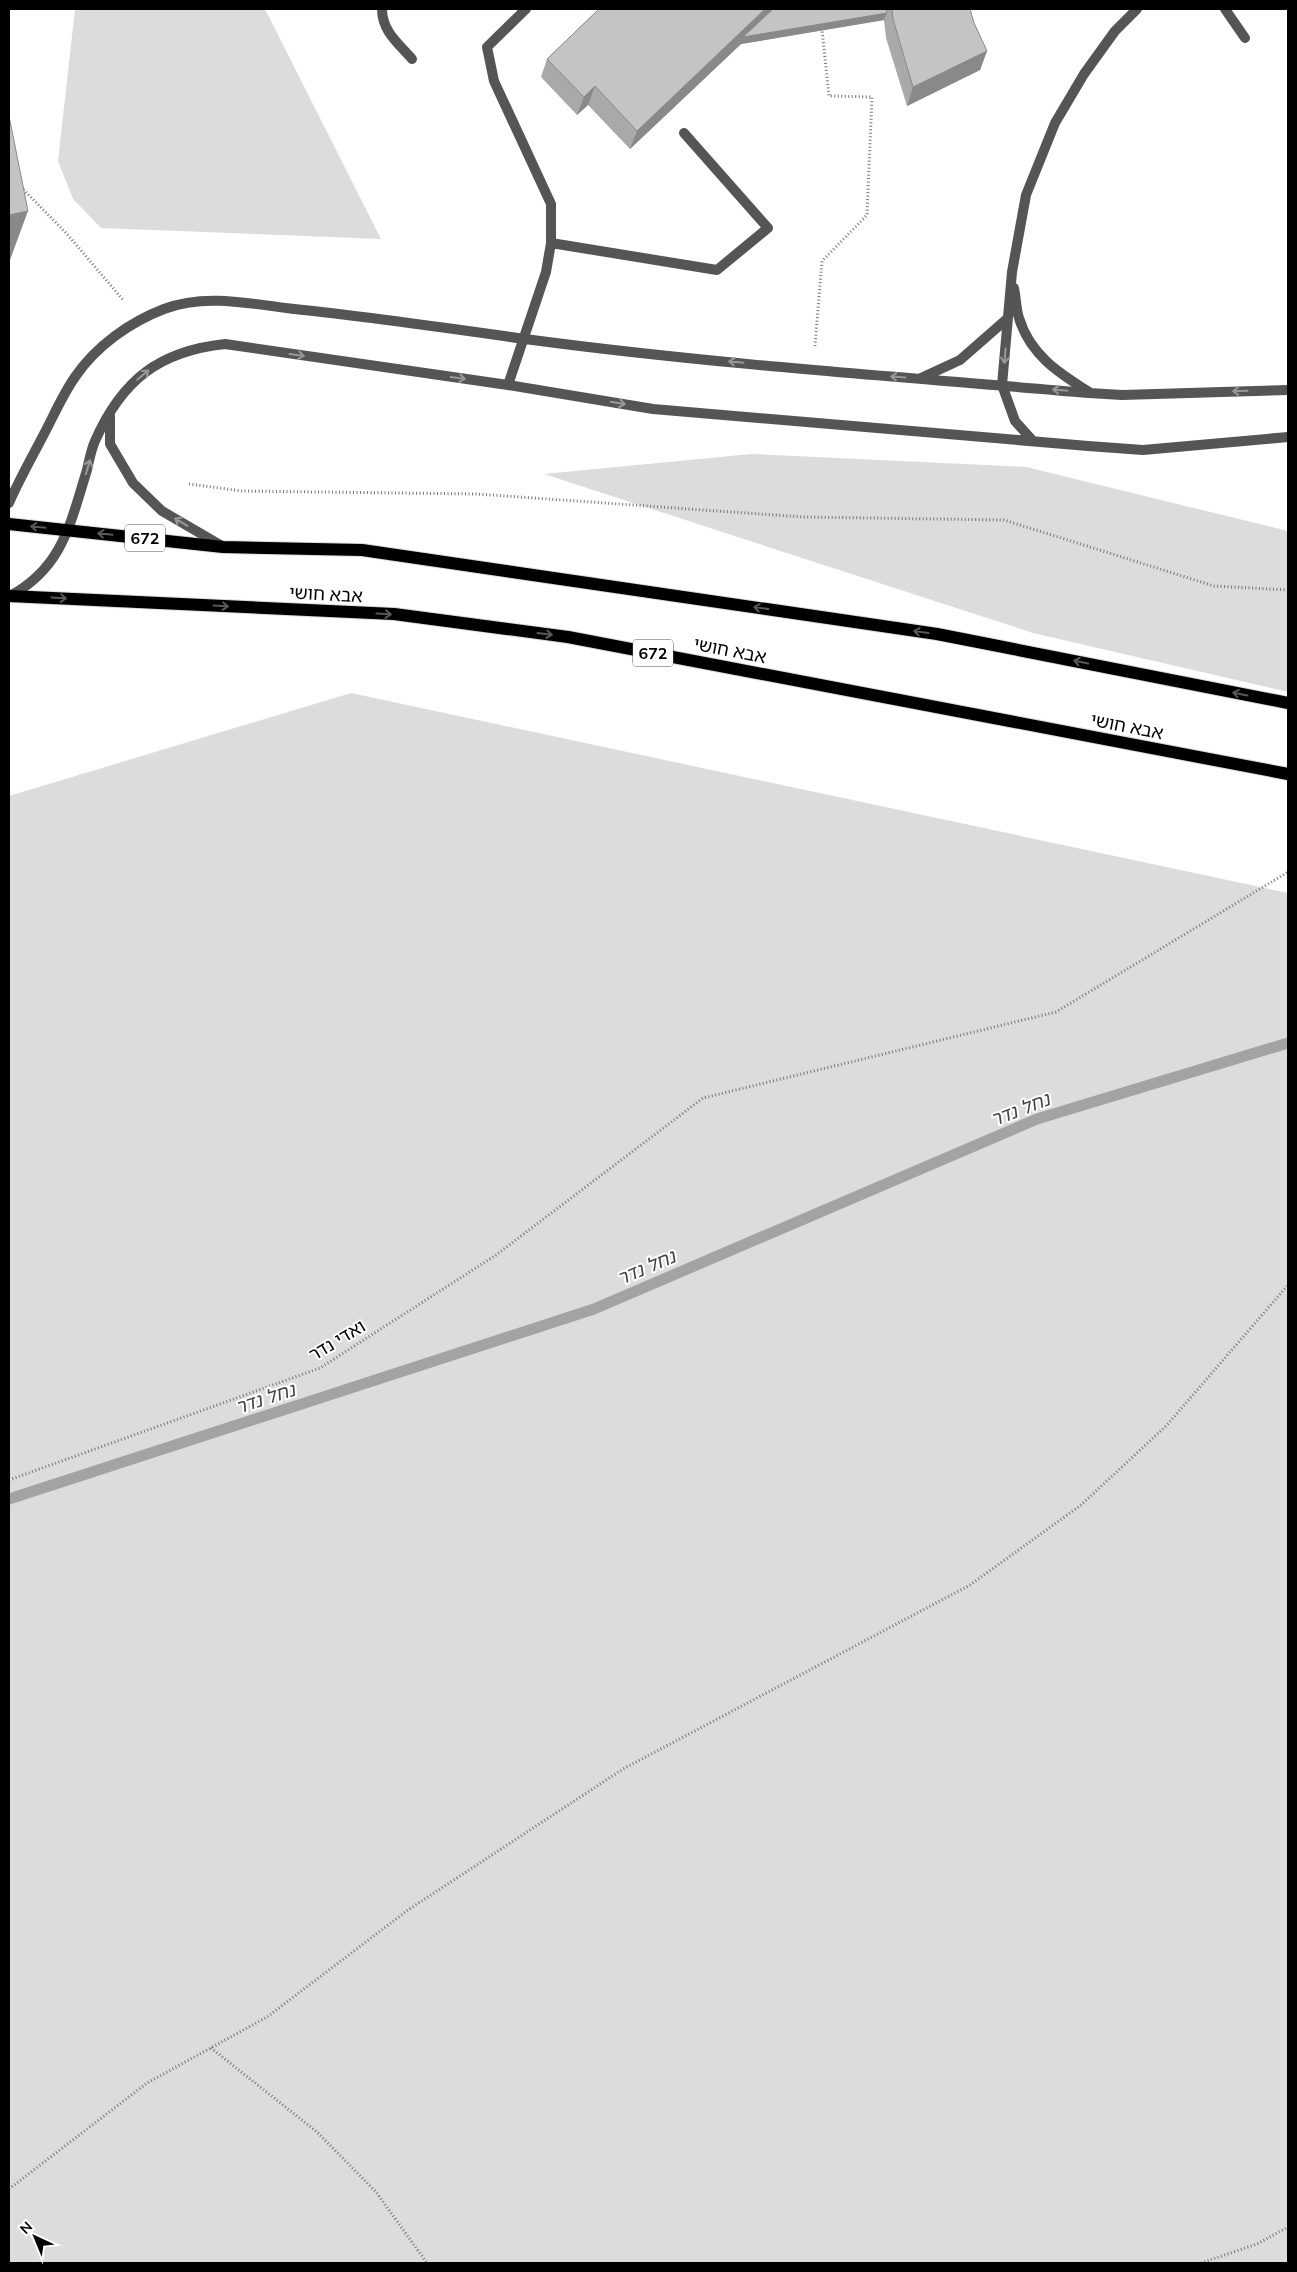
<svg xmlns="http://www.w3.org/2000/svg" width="1297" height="2272" viewBox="0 0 1297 2272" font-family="Mulish,'Noto Sans Hebrew',sans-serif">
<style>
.green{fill:#dcdcdc}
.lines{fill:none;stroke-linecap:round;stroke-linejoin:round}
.stream{stroke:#a3a3a3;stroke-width:11}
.primary-casing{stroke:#dbdbdb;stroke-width:14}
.path{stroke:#777;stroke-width:3;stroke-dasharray:1 2.5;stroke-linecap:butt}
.service{stroke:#555;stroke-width:10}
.primary{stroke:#000;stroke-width:12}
.wall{fill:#a9a9a9}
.shaded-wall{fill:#898989}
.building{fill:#c4c4c4;stroke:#898989}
.oneway{stroke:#999}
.oneway2{stroke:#595959}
.labels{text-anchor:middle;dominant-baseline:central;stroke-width:4;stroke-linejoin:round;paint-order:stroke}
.shield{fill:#fff;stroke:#4c4c4c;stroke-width:1}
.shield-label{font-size:16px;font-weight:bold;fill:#000}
.street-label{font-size:18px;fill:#000;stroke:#fff}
.water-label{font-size:19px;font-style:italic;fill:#444;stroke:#fff}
</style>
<rect width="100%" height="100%" fill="#fff"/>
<path class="green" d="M 75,9 L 265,9 L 381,239 L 101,228 L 73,199 L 58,161 Z
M 751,454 L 1026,467 L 1288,531 L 1288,692 L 1033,633 L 544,474 Z
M 351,693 L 1288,893 L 1288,2263 L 9,2263 L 9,796 Z"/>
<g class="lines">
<path class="stream" d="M 9,1499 L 594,1309 L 1037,1119 L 1288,1043"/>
<g class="primary-casing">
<path id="primary" d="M 9,524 L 223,547 L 362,550 L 937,634 L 1288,703
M 9,596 L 394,614 L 568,637 L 1288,774"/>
</g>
<path class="path" d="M 21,187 L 67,234 L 124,301
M 815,346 L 822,261 L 867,215 L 872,97 L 829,96 L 822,30
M 189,484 L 242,491 L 477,494 L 803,517 L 1004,520 L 1214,586 L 1288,590
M 9,1480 L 320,1368 L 496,1255 L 703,1098 L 1056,1012 L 1288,872
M 211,2048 L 317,2132 L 376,2192 L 427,2263
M 9,2189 L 147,2083 L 267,2017 L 408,1910 L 623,1769 L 970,1585 L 1081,1505 L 1167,1425 L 1288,1285
M 1201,2263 L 1257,2244 L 1288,2227"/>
<path class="service" d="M 382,9 C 382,31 398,43 412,59
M 1225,9 L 1245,38
M 551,243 L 717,270 L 768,228 L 684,133
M 1014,288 C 1016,297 1016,309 1019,318 C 1030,355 1059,373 1089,392
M 921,378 L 960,360 L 1008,318
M 508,385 L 546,272 L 551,243 L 551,204 L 494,81 L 487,47 L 526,9
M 110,416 L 110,444 L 133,483 L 162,511 L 222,546
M 1033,441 L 1015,421 L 1002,385 L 1012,272 L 1026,195 L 1055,123 L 1084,74 L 1115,31 L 1137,9
M 9,503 C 19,480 32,457 44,434 C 54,415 63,394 75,377 C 96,346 130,322 164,309 C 205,293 252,304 294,309 C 371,317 448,328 525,339 C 712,364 901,377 1089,393 L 1122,395 L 1288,390
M 10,596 C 63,567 70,524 87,470 C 89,461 91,450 95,441 C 122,380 159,351 225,344 L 508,385 L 653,409 L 1088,446 L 1143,450 L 1288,437"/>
<use href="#primary" class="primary"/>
</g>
<path class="wall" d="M 599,9 L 970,9 L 974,23 L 987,51 L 980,70 L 907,106 L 886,38 L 884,20 L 741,44 L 630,149 L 588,105 L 577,115 L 541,77 L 547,59 Z"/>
<path class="shaded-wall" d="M 765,9 L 887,13 L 884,20 L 741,44 L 630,149 L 637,131 Z
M 987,51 L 980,70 L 907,106 L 913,87 Z
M 595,86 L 588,105 L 577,115 L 584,97 Z
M 28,211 L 10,260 L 9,260 L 9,215 Z"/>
<path class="building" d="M 599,9 L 765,9 L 637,131 L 595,86 L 584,97 L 547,59 Z
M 773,9 L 886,9 L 887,13 L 743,37 Z
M 892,9 L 970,9 L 974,23 L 987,51 L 913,87 L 893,19 Z
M 9,116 L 28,211 L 9,215 Z"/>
<defs><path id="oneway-shaft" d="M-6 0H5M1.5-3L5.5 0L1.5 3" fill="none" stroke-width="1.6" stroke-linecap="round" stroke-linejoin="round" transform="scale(1.25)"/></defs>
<g class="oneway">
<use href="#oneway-shaft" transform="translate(297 355) rotate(8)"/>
<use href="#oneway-shaft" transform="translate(1005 356) rotate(95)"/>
<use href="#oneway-shaft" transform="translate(736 362) rotate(-174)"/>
<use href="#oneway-shaft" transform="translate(143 375) rotate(-40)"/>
<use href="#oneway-shaft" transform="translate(898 377) rotate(-176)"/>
<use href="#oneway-shaft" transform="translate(458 378) rotate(8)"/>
<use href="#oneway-shaft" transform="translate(1060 390) rotate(-175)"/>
<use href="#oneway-shaft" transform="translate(1240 391) rotate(178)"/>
<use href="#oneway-shaft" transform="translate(618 403) rotate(9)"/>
<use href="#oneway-shaft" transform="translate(88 467) rotate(-73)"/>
<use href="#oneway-shaft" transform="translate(181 522) rotate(-149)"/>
</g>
<g class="oneway2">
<use href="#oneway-shaft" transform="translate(38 527) rotate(-174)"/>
<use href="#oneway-shaft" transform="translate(105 534) rotate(-174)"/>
<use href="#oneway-shaft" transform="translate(59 598) rotate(3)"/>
<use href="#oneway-shaft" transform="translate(221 606) rotate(3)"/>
<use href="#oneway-shaft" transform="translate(761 608) rotate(-172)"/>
<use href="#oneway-shaft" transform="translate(384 614) rotate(3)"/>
<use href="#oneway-shaft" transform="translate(921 632) rotate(-172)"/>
<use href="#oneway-shaft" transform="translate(545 634) rotate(7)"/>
<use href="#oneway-shaft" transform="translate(1081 662) rotate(-169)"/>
<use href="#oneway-shaft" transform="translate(1240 694) rotate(-169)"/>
</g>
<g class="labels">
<g class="shield">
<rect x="125" y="524.5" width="40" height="27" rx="4"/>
<rect x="633" y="639.5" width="40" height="27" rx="4"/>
</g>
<g class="shield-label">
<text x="145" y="538">672</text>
<text x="653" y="653">672</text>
</g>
<g class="street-label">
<text transform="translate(326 594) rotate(3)">אבא חושי</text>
<text transform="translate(730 650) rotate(11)">אבא חושי</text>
<text transform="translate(1127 726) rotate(11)">אבא חושי</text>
<text transform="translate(337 1340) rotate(-31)">ואדי נדר</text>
</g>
<g class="water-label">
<text transform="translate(1020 1109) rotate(-21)">נחל נדר</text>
<text transform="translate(646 1267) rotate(-23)">נחל נדר</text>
<text transform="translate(265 1398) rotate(-18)">נחל נדר</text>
</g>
</g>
<rect width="1297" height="2272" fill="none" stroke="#000000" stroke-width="20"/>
<g transform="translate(35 2237) rotate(316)" stroke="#ffffff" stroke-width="4" paint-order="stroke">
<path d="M0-4L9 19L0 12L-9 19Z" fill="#000000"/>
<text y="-8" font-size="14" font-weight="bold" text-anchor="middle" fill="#000000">N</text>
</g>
</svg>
